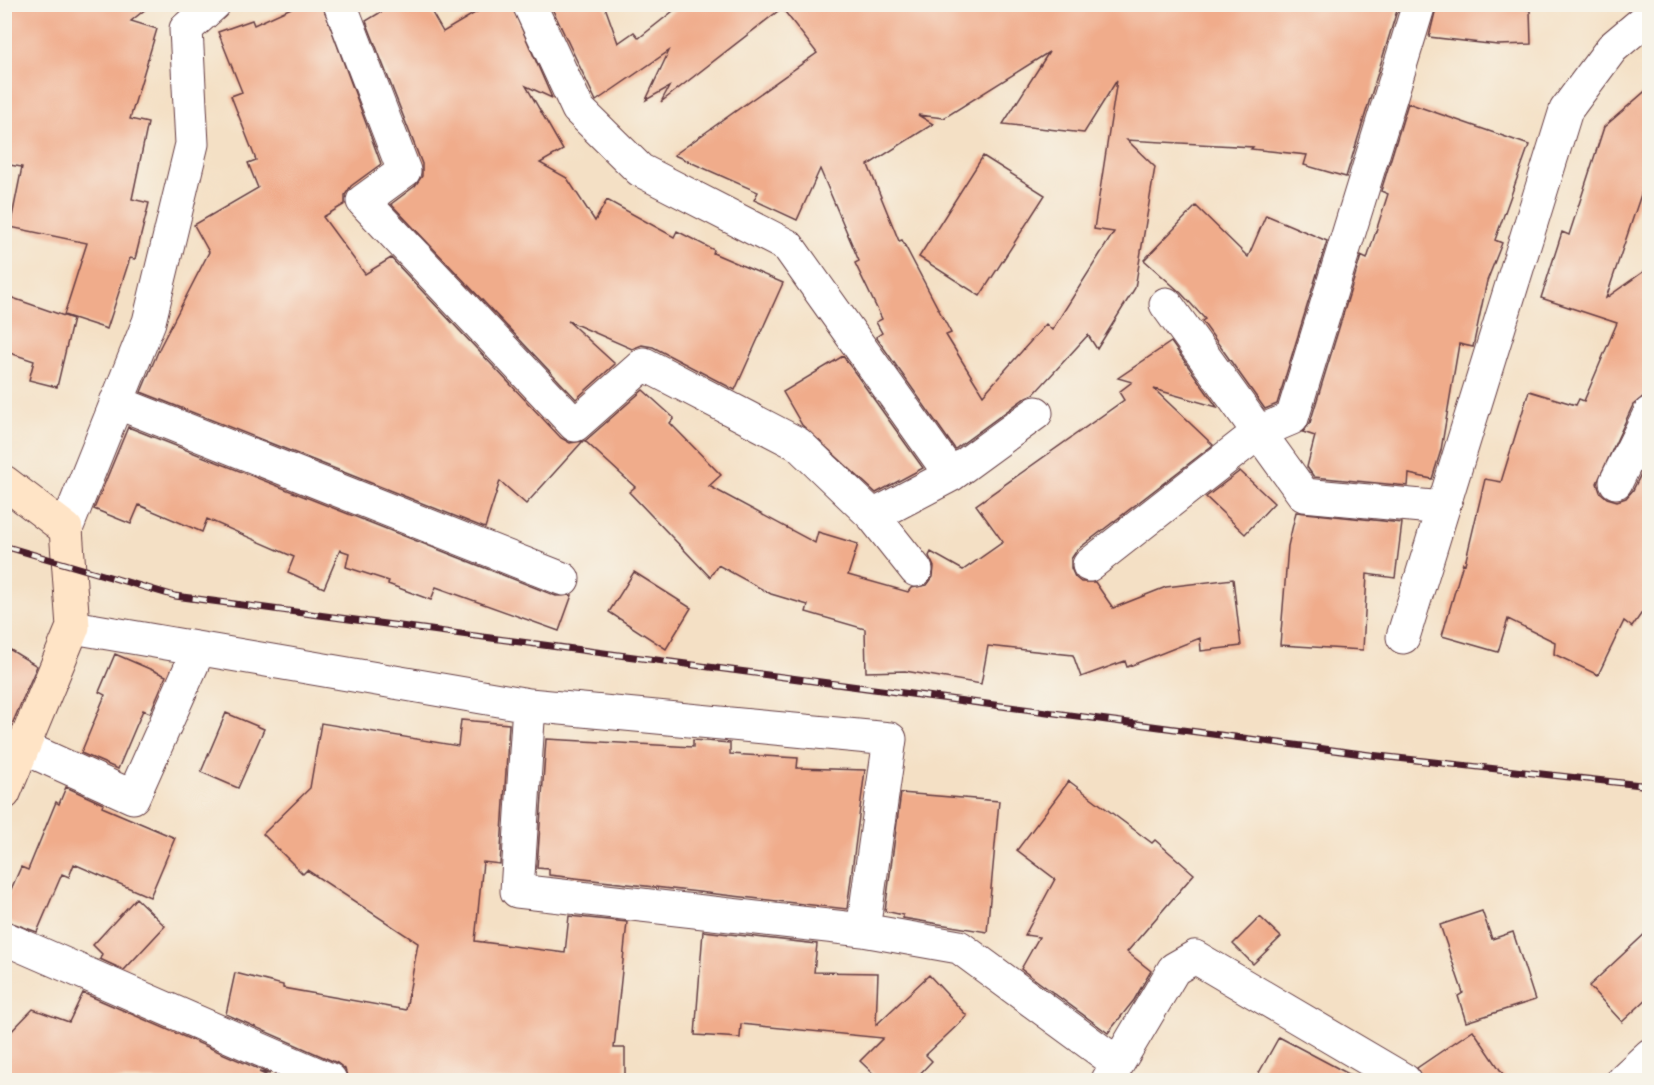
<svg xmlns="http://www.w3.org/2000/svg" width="1654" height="1085" viewBox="0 0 1654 1085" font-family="'Balsamiq Sans',sans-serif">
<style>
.building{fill:#f0ac8b;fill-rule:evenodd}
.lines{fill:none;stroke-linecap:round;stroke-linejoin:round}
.street-casing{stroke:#643c42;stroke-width:35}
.secondary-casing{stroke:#643c42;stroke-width:35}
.street{stroke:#fff;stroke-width:33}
.secondary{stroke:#ffe4c6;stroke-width:33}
.rail-casing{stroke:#4a1f2b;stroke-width:7}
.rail{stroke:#f7f3e8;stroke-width:4.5;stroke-dasharray:14;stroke-linecap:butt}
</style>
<rect width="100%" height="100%" fill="#f7f3e8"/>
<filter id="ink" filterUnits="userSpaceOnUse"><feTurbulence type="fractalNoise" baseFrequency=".0167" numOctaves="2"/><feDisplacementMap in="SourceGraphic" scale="12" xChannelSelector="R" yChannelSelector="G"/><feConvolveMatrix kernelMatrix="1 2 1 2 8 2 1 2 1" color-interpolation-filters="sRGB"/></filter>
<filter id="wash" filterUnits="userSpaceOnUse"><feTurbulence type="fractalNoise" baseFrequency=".008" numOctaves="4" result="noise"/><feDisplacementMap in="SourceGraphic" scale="24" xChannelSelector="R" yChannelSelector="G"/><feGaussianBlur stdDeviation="1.35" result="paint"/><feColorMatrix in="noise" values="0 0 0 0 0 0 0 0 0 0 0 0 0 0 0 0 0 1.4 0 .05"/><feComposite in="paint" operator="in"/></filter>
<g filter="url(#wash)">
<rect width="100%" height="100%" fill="#f4e0c5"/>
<g id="blocks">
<path class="building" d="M 4,4 L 152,4 L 131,21 L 157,29 L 130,119 L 148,123 L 132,199 L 149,203 L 135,259 L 130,258 L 107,329 L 64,315 L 87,243 L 10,227 L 22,167 L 4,164 L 4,143 L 11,101 L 4,99 Z
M 300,4 L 322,4 L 381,164 L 351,186 L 345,195 L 345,204 L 323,217 L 365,274 L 391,258 L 561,438 L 570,443 L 583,441 L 526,504 L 500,481 L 485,528 L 141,392 L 160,347 L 209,252 L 194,225 L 258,188 L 248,163 L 256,160 L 231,96 L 242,92 L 218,32 L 252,20 L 254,25 Z
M 394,4 L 427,4 L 443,32 L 490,4 L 511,4 L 552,98 L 526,86 L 563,150 L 540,163 L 567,178 L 595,221 L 607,200 L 674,237 L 677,231 L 714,250 L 713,253 L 783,283 L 735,390 L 653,347 L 642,345 L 632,349 L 568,321 L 615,364 L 576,399 L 391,204 L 415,186 L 422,176 L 422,164 L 366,21 Z
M 550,4 L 604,4 L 618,43 L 634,32 L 639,38 L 682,4 L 1399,4 L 1346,177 L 1304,165 L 1307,155 L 1251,149 L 1253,147 L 1127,140 L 1155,167 L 1135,288 L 1097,349 L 1088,335 L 1034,394 L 1025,398 L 955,449 L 876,337 L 882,333 L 876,322 L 882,319 L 855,263 L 859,261 L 820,169 L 797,220 L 754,200 L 758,192 L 674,155 L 817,53 L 782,8 L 661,102 L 669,87 L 646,100 L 669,51 L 596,101 ZM 1049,52 L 1003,124 L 1084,133 L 1117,80 L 1094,229 L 1114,232 L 1052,330 L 1046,324 L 983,395 L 946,335 L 951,333 L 902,240 L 899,241 L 868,165 L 933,124 L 918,115 L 944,118 Z
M 1437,4 L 1487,4 L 1530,10 L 1531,44 L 1498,45 L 1429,37 Z
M 1650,87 L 1650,168 L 1606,298 L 1650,267 L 1650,385 L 1645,395 L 1633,405 L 1597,483 L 1600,492 L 1607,498 L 1617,501 L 1626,498 L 1633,490 L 1650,456 L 1650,601 L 1632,627 L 1624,621 L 1598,675 L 1554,654 L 1555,642 L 1508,619 L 1498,652 L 1442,636 L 1463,563 L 1465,564 L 1485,479 L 1501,482 L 1529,391 L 1576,405 L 1579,399 L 1584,401 L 1617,323 L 1541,298 L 1562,232 L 1569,235 L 1604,127 Z
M 1408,103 L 1529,145 L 1495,240 L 1502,243 L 1487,281 L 1473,347 L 1459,344 L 1441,450 L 1432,479 L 1409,474 L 1408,486 L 1314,477 L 1307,467 L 1315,436 L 1303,432 L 1310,423 L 1361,256 L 1367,259 L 1388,194 L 1381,191 Z
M 983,156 L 1045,195 L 980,296 L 919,257 Z
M 1196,206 L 1248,257 L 1266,215 L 1327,241 L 1277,404 L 1265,409 L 1202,321 L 1205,319 L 1181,293 L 1144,260 Z
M 4,295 L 73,319 L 57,387 L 29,380 L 34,361 L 4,351 Z
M 1171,342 L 1217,407 L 1154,389 L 1213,445 L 1077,550 L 1071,559 L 1071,568 L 1075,577 L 1081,582 L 1095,582 L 1113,608 L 1166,587 L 1233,579 L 1241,646 L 1201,651 L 1200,638 L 1127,667 L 1125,661 L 1081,677 L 1073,655 L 988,646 L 981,684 L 905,671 L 866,672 L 865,629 L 806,612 L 808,605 L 771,594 L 718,565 L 710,577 L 629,492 L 635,487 L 585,441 L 643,390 L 674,418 L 670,423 L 721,475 L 709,486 L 815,543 L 818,532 L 858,544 L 848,575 L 908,592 L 911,588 L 927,585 L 933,577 L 934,567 L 929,556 L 931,552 L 963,570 L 1003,542 L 976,505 L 1124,400 L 1119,392 L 1132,382 L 1118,378 Z
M 843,356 L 923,468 L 876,493 L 802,425 L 783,392 Z
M 128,427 L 556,596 L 572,595 L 559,631 L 436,587 L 431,600 L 388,584 L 389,581 L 346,567 L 349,553 L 340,550 L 324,588 L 288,572 L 294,557 L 207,519 L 202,532 L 139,505 L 131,524 L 94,509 Z
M 1240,471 L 1274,503 L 1245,534 L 1206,497 Z
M 1296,512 L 1402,523 L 1395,578 L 1367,574 L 1363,650 L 1280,645 L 1288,546 Z
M 634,572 L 691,608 L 666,649 L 609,612 Z
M 4,646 L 37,666 L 4,743 Z
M 115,654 L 166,676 L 150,713 L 143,710 L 118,769 L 81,753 L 105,695 L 99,692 Z
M 226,713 L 264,729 L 238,788 L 201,772 Z
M 461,720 L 509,724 L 500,864 L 483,862 L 475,941 L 565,953 L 569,916 L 627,922 L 614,1048 L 625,1048 L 625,1080 L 348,1080 L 345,1069 L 337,1063 L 226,1014 L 235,973 L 283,985 L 283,988 L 406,1010 L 418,943 L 307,870 L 303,874 L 263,834 L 310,788 L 321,723 L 458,746 Z
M 546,739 L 693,747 L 693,740 L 730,743 L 730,754 L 798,758 L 797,768 L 865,770 L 847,909 L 549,875 L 549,869 L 537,868 Z
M 1069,781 L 1152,843 L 1155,840 L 1194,874 L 1127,952 L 1151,971 L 1134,1000 L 1108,1033 L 1021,969 L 1039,937 L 1025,935 L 1055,879 L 1017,850 Z
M 66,787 L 103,804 L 102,807 L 175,838 L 150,897 L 74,864 L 69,877 L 62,874 L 37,932 L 4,920 L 4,905 L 21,867 L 28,870 L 56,802 L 59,804 Z
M 901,793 L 999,801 L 987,932 L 903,918 L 903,915 L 885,911 Z
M 136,898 L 165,926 L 124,970 L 100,959 L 102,954 L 93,945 Z
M 1482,911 L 1492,939 L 1513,932 L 1535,1000 L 1466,1022 L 1458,996 L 1463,993 L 1440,925 Z
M 1260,917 L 1281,937 L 1253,964 L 1233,944 Z
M 1650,929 L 1650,996 L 1622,1022 L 1589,986 Z
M 703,931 L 817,944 L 814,972 L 878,973 L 876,1025 L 929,975 L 967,1016 L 926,1055 L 932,1061 L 914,1080 L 880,1080 L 860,1061 L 883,1038 L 741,1024 L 740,1038 L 695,1035 Z
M 83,993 L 270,1074 L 259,1072 L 276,1080 L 19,1080 L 4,1075 L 4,1039 L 33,1009 L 69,1022 Z
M 1473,1030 L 1507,1080 L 1423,1080 L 1417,1068 Z
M 1279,1037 L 1360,1080 L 1255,1080 Z"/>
</g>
</g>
<g filter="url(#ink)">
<use href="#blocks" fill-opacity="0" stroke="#643c42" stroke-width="1.5"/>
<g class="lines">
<g class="street-casing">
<path id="street" d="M 340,4 L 404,171 L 363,201 L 575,425 L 644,364 L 798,444 L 873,516 L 916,570
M 529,4 L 578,109 L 640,170 L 788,246 L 951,475
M 1166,304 L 1304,495 L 1443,508
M 116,402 L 563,579
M 1616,482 L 1650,413
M 873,516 L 951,475 L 1036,413
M 66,529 L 149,322 L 192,144 L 186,29 L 214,4
M 1089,565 L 1259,432 L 1292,418 L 1419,4
M 73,627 L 529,705
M 1403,637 L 1566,110 L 1612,48 L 1650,16
M 529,705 L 890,739 L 863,930 L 517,891 Z
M 25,748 L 133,797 L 199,649
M 863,930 L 959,947 L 1117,1063
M 4,938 L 330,1080
M 1108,1080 L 1174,969 L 1195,957 L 1404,1080
M 1623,1080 L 1650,1055"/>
</g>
<g class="secondary-casing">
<path id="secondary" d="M 4,482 L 66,529 L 73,627 L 4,793"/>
</g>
<use href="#street" class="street"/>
<use href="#secondary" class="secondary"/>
<g class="rail-casing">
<path id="rail" d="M 4,546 L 175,596 L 1370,755 L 1650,786"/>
</g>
<use href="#rail" class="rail"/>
</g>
</g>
<rect width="1654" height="1085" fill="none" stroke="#f7f3e8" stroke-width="24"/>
</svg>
